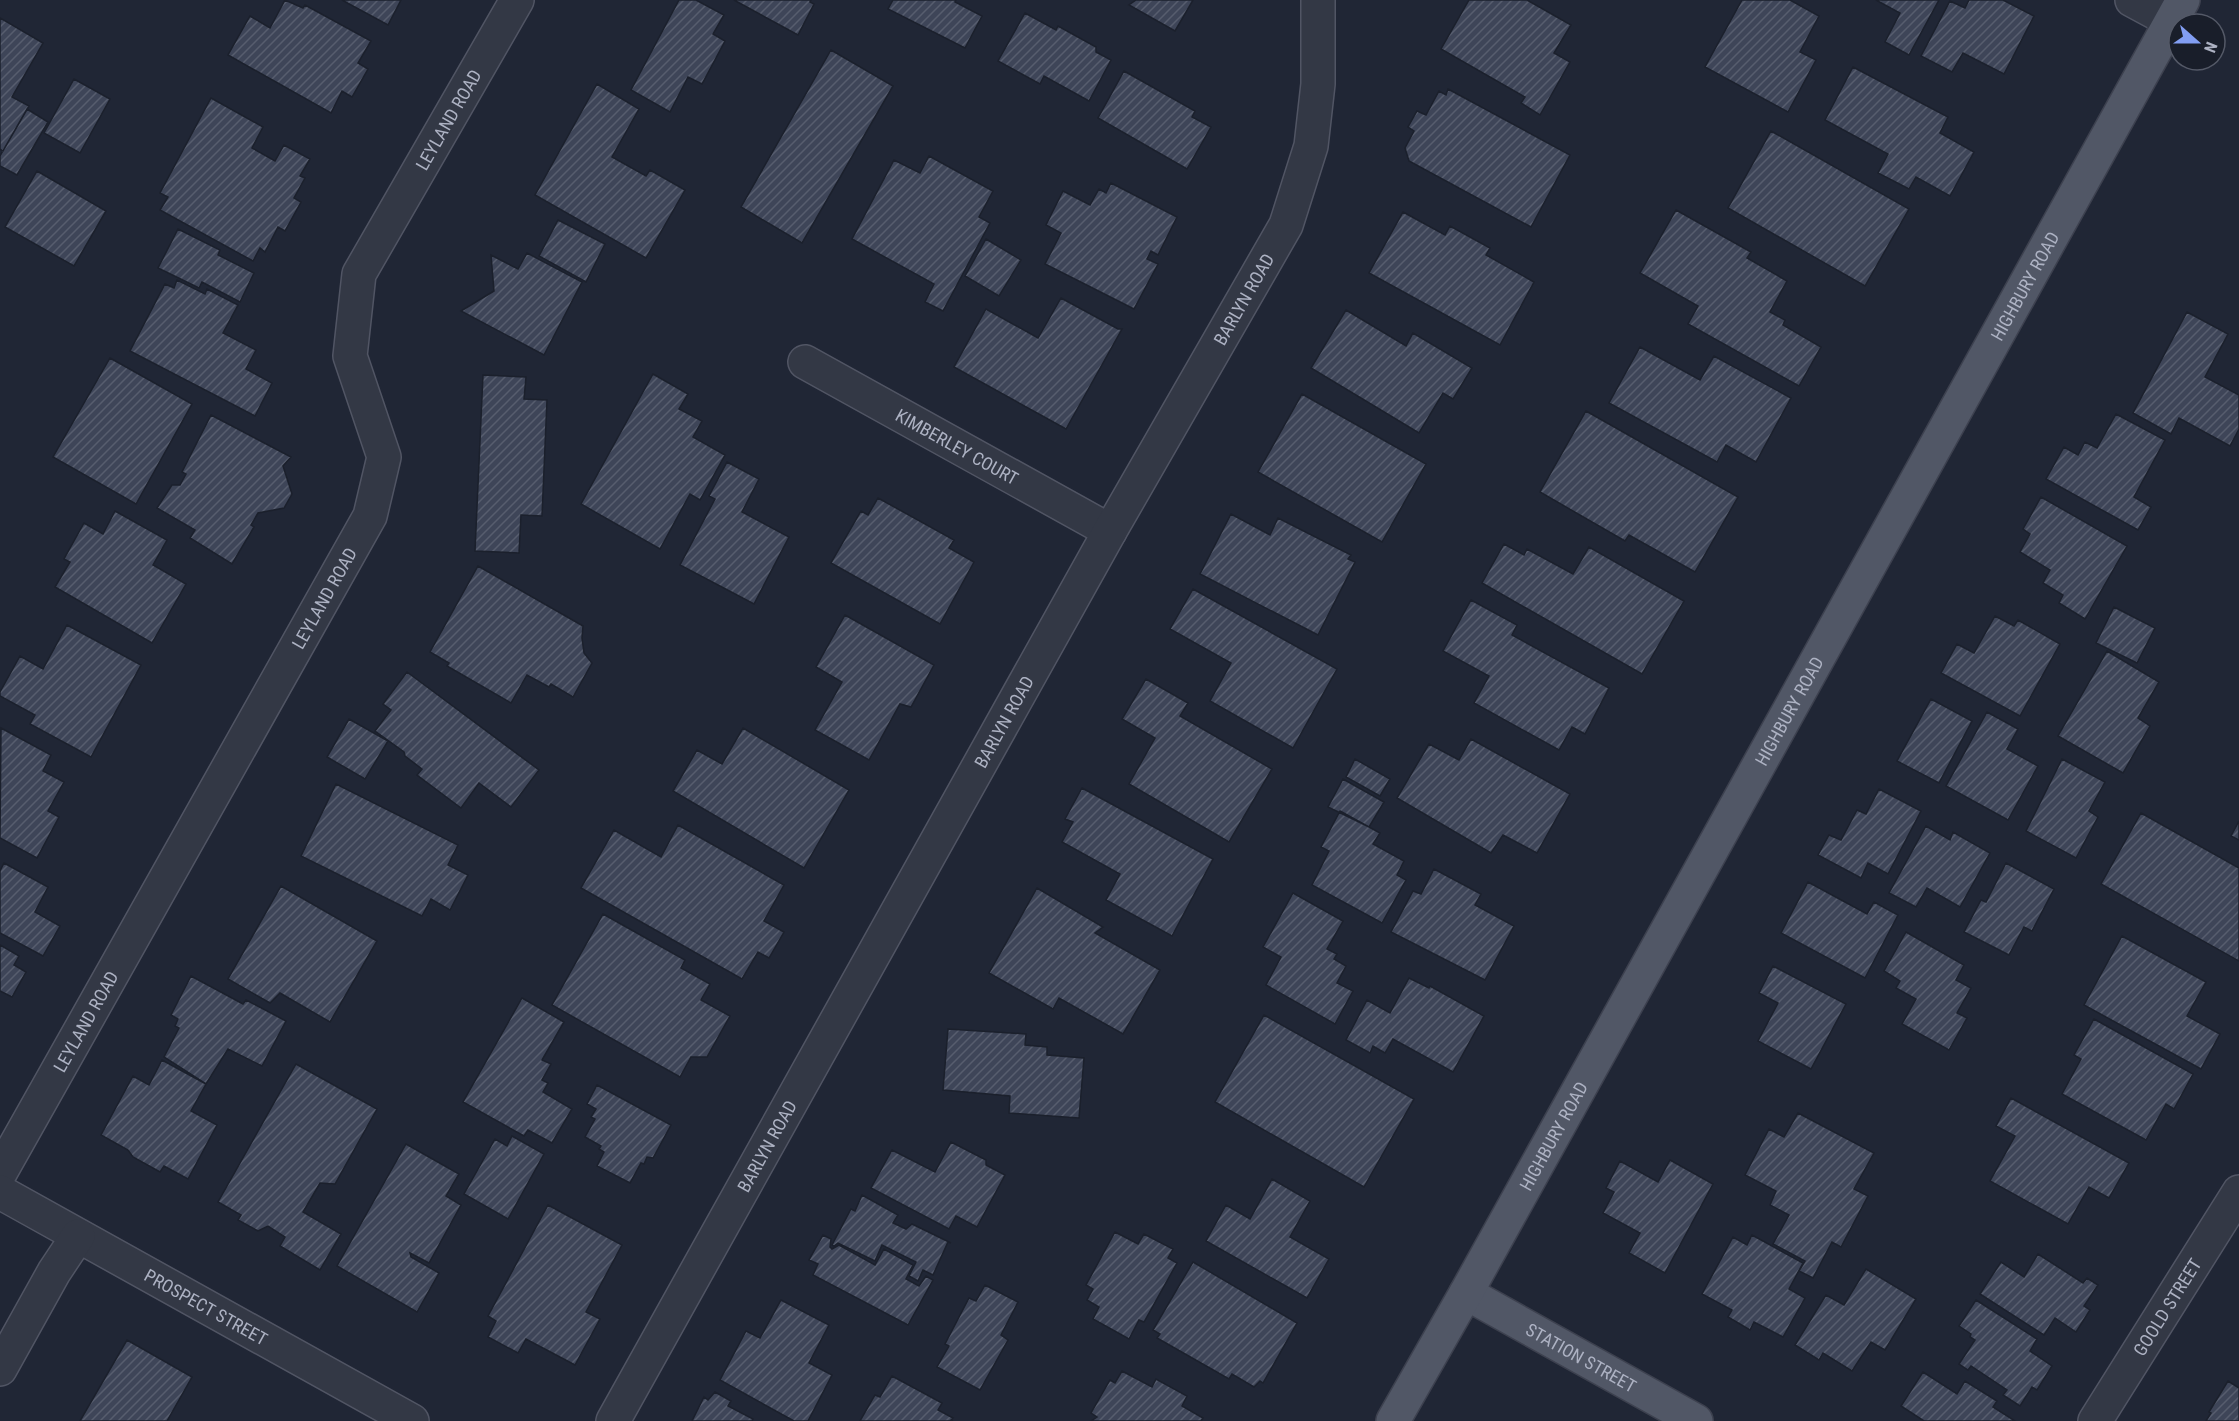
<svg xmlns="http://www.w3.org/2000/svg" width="2239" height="1421" viewBox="0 0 2239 1421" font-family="'Roboto Condensed',sans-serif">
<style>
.building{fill:url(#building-hatch);stroke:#1b202c;stroke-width:1.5}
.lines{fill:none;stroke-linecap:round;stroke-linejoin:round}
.street-casing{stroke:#515564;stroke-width:36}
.primary-casing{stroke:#3d414f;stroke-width:36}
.street{stroke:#333845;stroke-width:33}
.primary{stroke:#515766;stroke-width:33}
.labels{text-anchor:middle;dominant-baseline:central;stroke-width:4.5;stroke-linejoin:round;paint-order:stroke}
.street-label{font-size:18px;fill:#adb2c3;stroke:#191e2a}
</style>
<defs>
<pattern id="building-hatch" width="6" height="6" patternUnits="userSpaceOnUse" patternTransform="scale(1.5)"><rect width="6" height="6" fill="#3e4558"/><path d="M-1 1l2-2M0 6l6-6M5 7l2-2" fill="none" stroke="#575d6e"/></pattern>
</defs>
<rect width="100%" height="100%" fill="#202635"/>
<path class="building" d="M 285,0 L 303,8 L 305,5 L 371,41 L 358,63 L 368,69 L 352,97 L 342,91 L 331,113 L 228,55 L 250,16 L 270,28 Z
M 342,0 L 401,0 L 388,25 Z
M 679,0 L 696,0 L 724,15 L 713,34 L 725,41 L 702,84 L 688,77 L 670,112 L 631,90 Z
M 734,0 L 811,0 L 810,2 L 814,4 L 798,35 Z
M 893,0 L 956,0 L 955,2 L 982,16 L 965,48 L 888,9 Z
M 1136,0 L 1193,0 L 1175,31 L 1129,5 Z
M 1469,0 L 1527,0 L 1571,25 L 1554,53 L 1570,62 L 1540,115 L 1521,103 L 1525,97 L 1441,49 Z
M 1742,0 L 1790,0 L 1819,16 L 1800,52 L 1816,60 L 1788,112 L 1705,67 Z
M 1876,0 L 1939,0 L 1909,55 L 1885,42 L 1900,13 Z
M 1969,0 L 2003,0 L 2034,16 L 2004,74 L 1963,53 L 1952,72 L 1921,56 L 1950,1 L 1965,8 Z
M 1025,13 L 1056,30 L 1058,26 L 1096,47 L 1096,52 L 1111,60 L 1089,101 L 1044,76 L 1040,84 L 998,61 Z
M 0,18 L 43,43 L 12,97 L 29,106 L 3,151 L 0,149 Z
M 831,50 L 893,86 L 802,243 L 741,207 Z
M 1853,67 L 1948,117 L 1940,133 L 1974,152 L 1950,196 L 1916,177 L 1909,189 L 1878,173 L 1888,154 L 1825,120 Z
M 1124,71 L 1195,111 L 1192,117 L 1211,127 L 1187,169 L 1098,118 Z
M 74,79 L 110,99 L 80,153 L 44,133 Z
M 597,84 L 639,109 L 612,157 L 646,176 L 650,170 L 685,190 L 646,258 L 535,195 Z
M 1448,89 L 1570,155 L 1531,227 L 1409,161 L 1405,148 L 1414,131 L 1408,127 L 1417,111 L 1426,115 L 1439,91 L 1446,95 Z
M 211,98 L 263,127 L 252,148 L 275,161 L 284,145 L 310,159 L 300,176 L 305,178 L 294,198 L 301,202 L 285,231 L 278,227 L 265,252 L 260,248 L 253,261 L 160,210 L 168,197 L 160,193 Z
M 27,109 L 48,122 L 17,175 L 0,166 L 0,156 Z
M 1771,131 L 1909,209 L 1865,286 L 1728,208 Z
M 929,156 L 993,191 L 979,217 L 990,223 L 943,311 L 925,302 L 934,284 L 852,239 L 894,160 L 920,173 Z
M 37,171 L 106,211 L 74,266 L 5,227 Z
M 1111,183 L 1177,217 L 1158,255 L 1151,251 L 1147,259 L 1158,264 L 1134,309 L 1045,264 L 1061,233 L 1046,225 L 1063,191 L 1090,205 L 1099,189 L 1106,193 Z
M 1676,210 L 1751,252 L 1747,258 L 1787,281 L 1770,312 L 1785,320 L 1783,325 L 1821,347 L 1799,386 L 1688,324 L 1698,306 L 1640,273 Z
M 1403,212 L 1445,235 L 1450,226 L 1490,248 L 1486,255 L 1534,282 L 1500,345 L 1369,273 Z
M 558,220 L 605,244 L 586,282 L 539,256 Z
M 178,229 L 220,250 L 218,255 L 254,273 L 240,302 L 202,282 L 199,288 L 158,268 Z
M 986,239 L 1021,260 L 999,296 L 965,276 Z
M 527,253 L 582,282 L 544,355 L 461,311 L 494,291 L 491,255 L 518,269 Z
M 177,280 L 205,294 L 207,289 L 238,305 L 223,333 L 256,350 L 246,369 L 272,383 L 255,416 L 130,351 L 165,284 L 174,288 Z
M 1061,298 L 1118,329 L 1122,329 L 1066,429 L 954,367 L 986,309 L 1038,338 Z
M 1346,310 L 1406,346 L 1413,333 L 1472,368 L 1453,399 L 1443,393 L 1419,433 L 1311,368 Z
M 2187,312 L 2228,334 L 2205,377 L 2239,395 L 2239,429 L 2230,446 L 2179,418 L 2171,434 L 2133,413 Z
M 1640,347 L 1700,380 L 1714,356 L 1791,398 L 1756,462 L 1726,445 L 1717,462 L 1609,403 Z
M 110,358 L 192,404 L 136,504 L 53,457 Z
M 653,374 L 688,394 L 679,409 L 702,421 L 693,437 L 725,455 L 700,500 L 690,494 L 660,549 L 581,504 Z
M 483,375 L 526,377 L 524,399 L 547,400 L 542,516 L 521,515 L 519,553 L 475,551 Z
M 1302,394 L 1426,464 L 1382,542 L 1258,472 Z
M 1586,411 L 1738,497 L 1695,572 L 1629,535 L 1625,541 L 1540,492 Z
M 2116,414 L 2165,440 L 2134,497 L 2151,507 L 2138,530 L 2046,479 L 2064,447 L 2078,455 L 2085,442 L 2097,448 Z
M 211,415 L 291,457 L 283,466 L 292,494 L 284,508 L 258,513 L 251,525 L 254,527 L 232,564 L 190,538 L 195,530 L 157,508 L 172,485 L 180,485 L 186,474 L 182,472 Z
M 727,462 L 759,479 L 742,512 L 789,537 L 754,604 L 680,565 L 715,499 L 709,496 Z
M 2041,497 L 2127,546 L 2085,619 L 2059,603 L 2063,595 L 2043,583 L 2050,570 L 2020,552 L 2030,534 L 2023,529 Z
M 878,498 L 954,540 L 949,548 L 974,562 L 940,624 L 831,563 L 861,511 L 868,515 Z
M 115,511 L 167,540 L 153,565 L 186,584 L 152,643 L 55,587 L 70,562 L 64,559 L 84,523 L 103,534 Z
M 1231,514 L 1270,535 L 1278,518 L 1351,555 L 1348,559 L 1355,562 L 1318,635 L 1200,574 Z
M 1504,544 L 1524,555 L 1527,549 L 1573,574 L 1589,547 L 1684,601 L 1642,674 L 1482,583 Z
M 478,566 L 583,626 L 582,638 L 584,653 L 592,663 L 573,697 L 551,684 L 549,687 L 527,675 L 511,703 L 447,666 L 449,663 L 430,652 Z
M 1193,589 L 1337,669 L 1293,748 L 1210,701 L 1231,663 L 1170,629 Z
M 1471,600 L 1517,625 L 1512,635 L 1609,688 L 1585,734 L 1572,727 L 1559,750 L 1474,703 L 1489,676 L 1443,651 Z
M 2114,607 L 2155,628 L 2137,663 L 2096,643 Z
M 845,615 L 934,665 L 911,707 L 900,704 L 869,760 L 815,730 L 842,682 L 816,667 Z
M 1995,616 L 2014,626 L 2018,620 L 2060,644 L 2020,716 L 1941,673 L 1957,644 L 1974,653 Z
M 67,625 L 141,665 L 91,757 L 30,724 L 35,715 L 0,696 L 0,692 L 20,656 L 43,669 Z
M 2107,651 L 2159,682 L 2138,718 L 2150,726 L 2123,773 L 2058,736 Z
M 407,672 L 539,770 L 511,807 L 479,783 L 461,808 L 417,775 L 422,769 L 405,756 L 404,752 L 375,731 L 391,710 L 383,704 Z
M 1146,679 L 1188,703 L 1180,716 L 1272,769 L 1229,842 L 1129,784 L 1155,738 L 1122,719 Z
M 1931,699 L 1972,721 L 1939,783 L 1897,761 Z
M 1987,712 L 2018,729 L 2007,749 L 2038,766 L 2008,820 L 1946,786 Z
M 349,719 L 388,741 L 365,779 L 327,757 Z
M 1,728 L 51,755 L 43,771 L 64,782 L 48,811 L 59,817 L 37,858 L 0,838 Z
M 743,728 L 849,790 L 804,868 L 673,791 L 697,750 L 722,764 Z
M 1471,739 L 1570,794 L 1537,853 L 1503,835 L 1491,853 L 1397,798 L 1429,744 L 1459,760 Z
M 1355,759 L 1390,779 L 1380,796 L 1346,777 Z
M 2062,759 L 2105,782 L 2089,811 L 2098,817 L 2076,858 L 2026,831 Z
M 1343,779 L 1384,802 L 1369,827 L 1328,807 Z
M 336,784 L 458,845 L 448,865 L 468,875 L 450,910 L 431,899 L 422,916 L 301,856 Z
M 1082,788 L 1213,859 L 1172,936 L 1106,900 L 1120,874 L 1062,842 L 1073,822 L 1065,819 Z
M 1879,789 L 1921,811 L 1888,874 L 1868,863 L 1861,878 L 1818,855 L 1829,835 L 1841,840 L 1857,810 L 1866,814 Z
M 1340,811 L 1380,833 L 1373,844 L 1404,861 L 1397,875 L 1406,880 L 1382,923 L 1312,885 L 1329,851 L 1321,847 Z
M 2141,813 L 2239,868 L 2239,961 L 2101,884 Z
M 2239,821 L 2239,840 L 2231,836 Z
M 678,825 L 784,885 L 764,921 L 784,932 L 769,958 L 758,952 L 742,979 L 581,888 L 614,830 L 661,857 Z
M 1926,826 L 1950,840 L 1953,832 L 1990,853 L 1960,907 L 1927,888 L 1916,907 L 1889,893 Z
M 4,863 L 48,887 L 35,912 L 60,926 L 43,956 L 0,933 L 0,871 Z
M 2006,863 L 2054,889 L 2032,931 L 2024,927 L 2009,955 L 1964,932 L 1981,900 L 1986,902 Z
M 1434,869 L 1481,894 L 1475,905 L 1514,926 L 1485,980 L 1391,932 L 1413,891 L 1421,894 Z
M 1808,882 L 1867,914 L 1874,902 L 1898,915 L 1865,978 L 1781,933 Z
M 281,886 L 377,941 L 330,1022 L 280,993 L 270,1003 L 228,979 Z
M 1037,888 L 1103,927 L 1095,933 L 1160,970 L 1123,1034 L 1059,998 L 1053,1009 L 989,973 Z
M 1293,893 L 1343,921 L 1327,949 L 1337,954 L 1334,959 L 1346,966 L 1337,983 L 1353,991 L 1335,1024 L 1266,985 L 1281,957 L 1263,947 Z
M 603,914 L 685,960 L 681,968 L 710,984 L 701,1000 L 730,1016 L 707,1057 L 691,1057 L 680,1077 L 552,1005 Z
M 1906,932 L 1964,965 L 1956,980 L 1971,988 L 1957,1013 L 1967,1018 L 1949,1050 L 1902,1024 L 1916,999 L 1896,988 L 1900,981 L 1884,971 Z
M 2122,936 L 2206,982 L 2187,1016 L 2220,1034 L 2201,1069 L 2084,1005 Z
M 0,945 L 19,956 L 14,965 L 26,972 L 12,997 L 0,991 Z
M 1773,966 L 1846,1004 L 1811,1069 L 1758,1041 L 1778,1003 L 1759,993 Z
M 191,976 L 243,1004 L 246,1000 L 286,1021 L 262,1066 L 228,1049 L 206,1084 L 164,1057 L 179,1028 L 175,1026 L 178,1019 L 171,1015 Z
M 1409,978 L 1429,988 L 1430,986 L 1484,1016 L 1453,1072 L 1393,1039 L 1385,1053 L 1373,1046 L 1370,1053 L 1346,1040 L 1367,1000 L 1390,1013 Z
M 522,998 L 564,1022 L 542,1060 L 551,1064 L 542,1080 L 548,1083 L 543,1092 L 572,1109 L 552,1143 L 528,1130 L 524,1136 L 463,1102 Z
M 1264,1015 L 1414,1099 L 1364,1187 L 1215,1102 Z
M 2094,1019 L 2193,1074 L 2174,1109 L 2166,1104 L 2146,1140 L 2062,1094 L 2081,1059 L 2074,1055 Z
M 948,1029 L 1026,1034 L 1025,1045 L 1047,1047 L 1047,1055 L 1084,1058 L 1079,1118 L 1009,1113 L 1010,1096 L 943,1090 Z
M 162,1060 L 206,1084 L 191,1111 L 217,1125 L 188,1179 L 164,1166 L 160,1172 L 133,1157 L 128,1150 L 101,1135 L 133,1076 L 149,1085 Z
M 296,1064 L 377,1109 L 335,1184 L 320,1183 L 303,1212 L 341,1234 L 320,1270 L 280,1246 L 285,1237 L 268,1226 L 258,1231 L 238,1220 L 241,1215 L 218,1202 Z
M 597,1085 L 671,1125 L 653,1158 L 647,1157 L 644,1164 L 641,1163 L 630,1183 L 597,1166 L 604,1152 L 599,1149 L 601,1146 L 585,1137 L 595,1119 L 591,1117 L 596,1109 L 587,1104 Z
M 2011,1098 L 2129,1163 L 2109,1198 L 2089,1187 L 2068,1224 L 1990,1181 L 2015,1136 L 1996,1126 Z
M 1798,1113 L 1874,1153 L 1854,1189 L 1868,1196 L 1841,1247 L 1832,1242 L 1813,1278 L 1799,1271 L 1805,1261 L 1773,1244 L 1789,1215 L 1770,1205 L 1776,1191 L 1745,1175 L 1769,1129 L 1784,1137 Z
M 512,1136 L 544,1154 L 508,1219 L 464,1194 L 495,1139 L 507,1146 Z
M 951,1142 L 986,1160 L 986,1165 L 1005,1175 L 977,1227 L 956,1216 L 949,1229 L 871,1188 L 892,1150 L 935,1172 Z
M 406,1144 L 459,1174 L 446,1196 L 461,1205 L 429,1263 L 410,1253 L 411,1257 L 439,1273 L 417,1312 L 337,1266 Z
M 1670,1160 L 1713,1184 L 1665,1273 L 1629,1253 L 1640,1233 L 1603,1213 L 1614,1192 L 1606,1188 L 1620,1161 L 1658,1182 Z
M 1272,1179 L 1310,1201 L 1290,1237 L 1329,1259 L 1307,1298 L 1206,1241 L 1226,1205 L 1250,1219 Z
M 862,1195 L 898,1215 L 893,1223 L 906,1229 L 912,1224 L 951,1243 L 948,1242 L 933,1275 L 923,1270 L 918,1281 L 909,1276 L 916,1262 L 882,1245 L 875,1261 L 838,1243 L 834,1246 L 832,1245 L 851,1209 L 855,1211 Z
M 548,1205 L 622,1245 L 586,1312 L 600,1319 L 575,1365 L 526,1339 L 518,1353 L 488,1337 L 496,1321 L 488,1316 Z
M 1115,1232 L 1138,1244 L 1144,1234 L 1173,1249 L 1168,1258 L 1177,1263 L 1144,1322 L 1139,1320 L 1129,1339 L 1093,1319 L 1099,1307 L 1087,1300 L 1093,1289 L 1086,1285 Z
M 823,1235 L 831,1239 L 830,1247 L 832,1249 L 839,1245 L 875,1265 L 884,1249 L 913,1265 L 906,1279 L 919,1286 L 926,1276 L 933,1280 L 908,1325 L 813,1275 L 818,1264 L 809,1260 Z
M 1752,1235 L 1803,1263 L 1789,1289 L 1805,1298 L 1783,1337 L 1754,1322 L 1750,1330 L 1728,1317 L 1732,1310 L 1702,1294 L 1733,1237 L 1747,1245 Z
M 2038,1254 L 2083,1283 L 2087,1278 L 2098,1285 L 2084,1306 L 2090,1310 L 2076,1332 L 2055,1318 L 2044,1335 L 1980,1294 L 2001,1262 L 2024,1277 Z
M 1193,1262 L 1297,1323 L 1263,1383 L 1260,1381 L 1254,1387 L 1232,1374 L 1229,1379 L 1157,1338 L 1160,1334 L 1153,1330 Z
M 1866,1269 L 1916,1299 L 1885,1350 L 1871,1342 L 1852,1371 L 1823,1353 L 1819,1360 L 1795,1345 L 1826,1295 L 1844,1305 Z
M 985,1285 L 1018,1302 L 1001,1335 L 1008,1340 L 980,1390 L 937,1367 L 949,1346 L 945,1344 L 969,1298 L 976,1301 Z
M 781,1300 L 829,1325 L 809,1363 L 832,1375 L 808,1421 L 794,1421 L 720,1380 L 746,1331 L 760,1338 Z
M 1976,1300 L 2037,1339 L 2030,1351 L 2052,1366 L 2037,1390 L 2032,1387 L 2020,1406 L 2003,1395 L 2007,1390 L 1971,1366 L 1968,1370 L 1959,1364 L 1975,1340 L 1970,1337 L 1971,1334 L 1959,1326 Z
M 127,1340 L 192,1377 L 167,1421 L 80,1421 Z
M 1122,1371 L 1152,1387 L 1156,1379 L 1187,1396 L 1182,1406 L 1203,1418 L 1201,1421 L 1091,1421 L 1097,1417 L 1091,1413 L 1110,1380 L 1115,1383 Z
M 1923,1372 L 1957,1394 L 1965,1381 L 1997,1401 L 1993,1407 L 2015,1421 L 1924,1421 L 1901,1406 Z
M 892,1376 L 942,1403 L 938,1410 L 953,1418 L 951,1420 L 953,1421 L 860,1421 L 875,1395 L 880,1397 Z
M 2228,1381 L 2239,1388 L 2239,1421 L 2206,1421 L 2211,1413 L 2209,1412 Z
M 715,1392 L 731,1401 L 728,1406 L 753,1419 L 752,1421 L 692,1421 L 704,1397 L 708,1400 Z"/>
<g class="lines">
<g class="street-casing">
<g id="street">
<path d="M 2132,0 L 2171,21"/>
<path id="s1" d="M 805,362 L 1110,531"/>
<path id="s2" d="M 0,1173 L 370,516 L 384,457 L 350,356 L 359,274 L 517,0"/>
<path id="s3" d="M 0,1192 L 412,1421"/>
<path d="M 0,1369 L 54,1272 L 78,1236"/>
<path id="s4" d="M 613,1421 L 1110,531 L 1286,225 L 1311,146 L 1318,84 L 1318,0"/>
<path id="s5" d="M 2095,1421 L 2239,1192"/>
</g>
</g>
<g class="primary-casing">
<g id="primary">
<path id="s6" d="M 1466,1293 L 1696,1421"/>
<path id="s7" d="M 1393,1421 L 1466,1293 L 2183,0"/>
</g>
</g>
<use href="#street" class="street"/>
<use href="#primary" class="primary"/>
</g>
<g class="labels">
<g class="street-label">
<text stroke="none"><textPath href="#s2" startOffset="1182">LEYLAND ROAD</textPath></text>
<text stroke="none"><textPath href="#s7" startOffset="1299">HIGHBURY ROAD</textPath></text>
<text stroke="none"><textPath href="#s4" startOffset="1287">BARLYN ROAD</textPath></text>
<text stroke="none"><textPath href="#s1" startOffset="174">KIMBERLEY COURT</textPath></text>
<text stroke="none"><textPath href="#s2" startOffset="660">LEYLAND ROAD</textPath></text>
<text stroke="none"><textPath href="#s7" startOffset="813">HIGHBURY ROAD</textPath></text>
<text stroke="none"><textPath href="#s4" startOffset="801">BARLYN ROAD</textPath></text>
<text stroke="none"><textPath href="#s2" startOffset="174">LEYLAND ROAD</textPath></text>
<text stroke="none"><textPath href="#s7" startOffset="327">HIGHBURY ROAD</textPath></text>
<text stroke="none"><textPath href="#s4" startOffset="315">BARLYN ROAD</textPath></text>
<text stroke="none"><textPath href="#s3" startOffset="236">PROSPECT STREET</textPath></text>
<text stroke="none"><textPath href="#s5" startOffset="135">GOOLD STREET</textPath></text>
<text stroke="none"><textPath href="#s6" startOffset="132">STATION STREET</textPath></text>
</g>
</g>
<g transform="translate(2197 42) rotate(111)"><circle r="28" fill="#191e2a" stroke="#545967" stroke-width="1.5"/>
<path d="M0-4.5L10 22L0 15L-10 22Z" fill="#829ef3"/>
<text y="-9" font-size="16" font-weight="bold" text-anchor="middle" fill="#adb2c3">N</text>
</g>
</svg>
